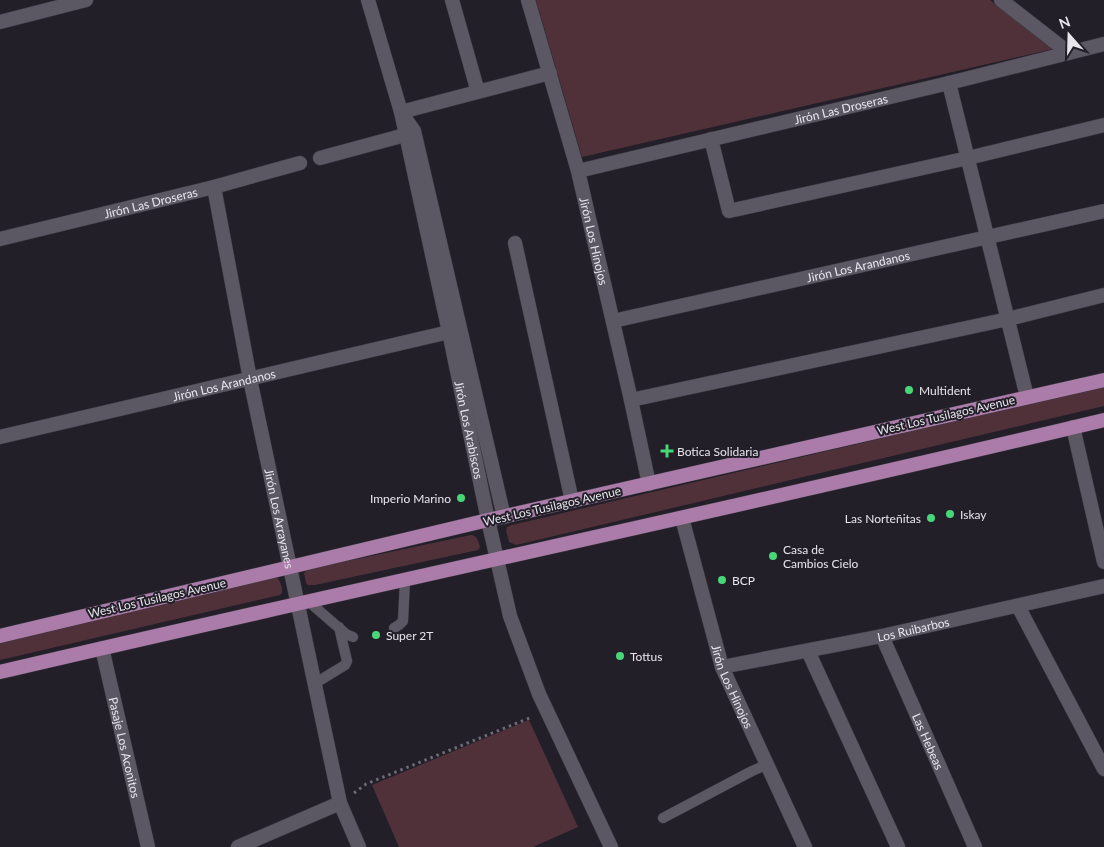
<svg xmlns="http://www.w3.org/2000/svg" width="1104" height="847" viewBox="0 0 1104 847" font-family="Lato,sans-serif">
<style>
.green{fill:#50313a}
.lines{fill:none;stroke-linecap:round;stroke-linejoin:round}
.service-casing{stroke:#3c3a41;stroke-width:11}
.pedestrian-casing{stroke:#3c3a41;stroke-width:15}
.minor-casing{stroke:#3c3a41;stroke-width:15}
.primary-casing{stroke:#3c3a41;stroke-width:15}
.path{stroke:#6d6b74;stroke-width:3;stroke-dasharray:2.5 4;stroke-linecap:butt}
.service{stroke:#5b5763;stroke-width:10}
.pedestrian{stroke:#5b5763;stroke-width:14}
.minor{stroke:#5b5763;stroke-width:14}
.primary{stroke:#ab7ca9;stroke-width:14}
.poi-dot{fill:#47d779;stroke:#221f29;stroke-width:2}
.labels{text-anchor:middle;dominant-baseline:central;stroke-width:4;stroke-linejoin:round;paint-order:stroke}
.street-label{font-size:12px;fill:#e8e6ed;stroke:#221f29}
.poi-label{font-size:12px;fill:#e8e6ed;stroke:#221f29;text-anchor:start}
</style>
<rect width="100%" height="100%" fill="#221f29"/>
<path class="green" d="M 536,0 L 990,0 L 1053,49 L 582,157 Z
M 1104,386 L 1104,406 L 516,545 L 509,542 L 506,530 L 507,527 L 512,525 Z
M 471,535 C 478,536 478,541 480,547 L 478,550 L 315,585 L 308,585 L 306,583 L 304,573 L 306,571 L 309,569 Z
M 273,577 L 277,577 C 280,581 283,588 282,593 L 280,595 L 0,660 L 0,643 Z
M 529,720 L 578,827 L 533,847 L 399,847 L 372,785 Z"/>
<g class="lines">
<g class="service-casing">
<path id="service" d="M 308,601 L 346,634 L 353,637
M 394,628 L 399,625 L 403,621 L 405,580
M 314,684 L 345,665 L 347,661 L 339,627
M 663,818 L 752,771 L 766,765"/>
</g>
<g class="pedestrian-casing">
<path id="pedestrian" d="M 452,0 L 478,92
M 949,83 L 1027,397
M 401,112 L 550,73
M 711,139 L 729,211 L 968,158 L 1104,125
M 631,400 L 1008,319 L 1104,295
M 1073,427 L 1104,562
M 808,651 L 898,847"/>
</g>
<g class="minor-casing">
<g id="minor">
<path id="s1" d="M 368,0 L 401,112 L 449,332 L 488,520 L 510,616 L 539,694 L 611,847"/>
<path id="s2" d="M 528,0 L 578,171 L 631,400 L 649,484"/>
<path d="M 1001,0 L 1069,53"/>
<path d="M 0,22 L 86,0"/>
<path d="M 405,118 L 414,131 L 504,517"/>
<path d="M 320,158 L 405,135"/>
<path id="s3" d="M 578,171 L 949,83 L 1104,44"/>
<path id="s4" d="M 214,187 L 250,379 L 340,803 L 359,847"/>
<path id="s5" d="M 0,239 L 214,187 L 300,163"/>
<path d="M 515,243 L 572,501"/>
<path id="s6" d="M 613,321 L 1104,211"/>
<path id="s7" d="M 0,437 L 449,332"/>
<path id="s8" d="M 682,518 L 722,667 L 805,847"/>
<path d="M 1018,606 L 1104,769"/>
<path id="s9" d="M 882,636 L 975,847"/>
<path id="s10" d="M 102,648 L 148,847"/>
<path id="s11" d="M 722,667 L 882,636 L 1104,586"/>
<path d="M 238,847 L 340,803"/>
</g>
</g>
<g class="primary-casing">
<path id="primary" d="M 0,636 L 488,520 L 1104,380
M 0,672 C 367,586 737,508 1104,420"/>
</g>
<path class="path" d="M 354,793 L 366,784 L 532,717"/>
<use href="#service" class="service"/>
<use href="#pedestrian" class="pedestrian"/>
<use href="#minor" class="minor"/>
<use href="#primary" class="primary"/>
</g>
<g class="poi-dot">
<circle cx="909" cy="390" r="5"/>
<path d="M664.5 443.5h5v5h5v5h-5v5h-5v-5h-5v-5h5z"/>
<circle cx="461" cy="498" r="5"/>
<circle cx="950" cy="514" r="5"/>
<circle cx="931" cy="518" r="5"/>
<circle cx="773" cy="556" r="5"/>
<circle cx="722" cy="580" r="5"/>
<circle cx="376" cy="635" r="5"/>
<circle cx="620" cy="656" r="5"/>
</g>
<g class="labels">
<g class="street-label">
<text stroke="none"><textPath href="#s3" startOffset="270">Jirón Las Droseras</textPath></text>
<text stroke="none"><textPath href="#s5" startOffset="155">Jirón Las Droseras</textPath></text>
<text stroke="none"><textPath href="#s2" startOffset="250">Jirón Los Hinojos</textPath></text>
<text stroke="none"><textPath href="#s6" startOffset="251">Jirón Los Arandanos</textPath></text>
<text stroke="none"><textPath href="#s7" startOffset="230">Jirón Los Arandanos</textPath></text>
<text transform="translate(946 415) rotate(-13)">West Los Tusilagos Avenue</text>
<text stroke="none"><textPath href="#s1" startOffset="442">Jirón Los Arabiscos</textPath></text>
<text transform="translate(552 506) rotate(-13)">West Los Tusilagos Avenue</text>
<text stroke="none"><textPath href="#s4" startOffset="338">Jirón Los Arrayanes</textPath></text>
<text transform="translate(157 598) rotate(-13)">West Los Tusilagos Avenue</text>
<text stroke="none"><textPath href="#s11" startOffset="195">Los Ruibarbos</textPath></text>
<text stroke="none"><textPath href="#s8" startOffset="176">Jirón Los Hinojos</textPath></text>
<text stroke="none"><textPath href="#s9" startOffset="115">Las Hebeas</textPath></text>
<text stroke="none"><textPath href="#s10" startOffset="102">Pasaje Los Aconitos</textPath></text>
</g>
<g class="poi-label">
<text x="919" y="390">Multident</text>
<text x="677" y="451">Botica Solidaria</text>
<text x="451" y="498" text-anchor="end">Imperio Marino</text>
<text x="960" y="514">Iskay</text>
<text x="921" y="518" text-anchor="end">Las Norteñitas</text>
<text x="783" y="549">Casa de<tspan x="783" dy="14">Cambios Cielo</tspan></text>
<text x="732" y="580">BCP</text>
<text x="386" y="635">Super 2T</text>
<text x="630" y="656">Tottus</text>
</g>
</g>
<g transform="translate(1069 35) rotate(340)" stroke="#221f29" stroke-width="4" paint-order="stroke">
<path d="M0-4L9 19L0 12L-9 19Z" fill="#e8e6ed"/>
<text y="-8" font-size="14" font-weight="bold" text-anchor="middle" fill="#e8e6ed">N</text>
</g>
</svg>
